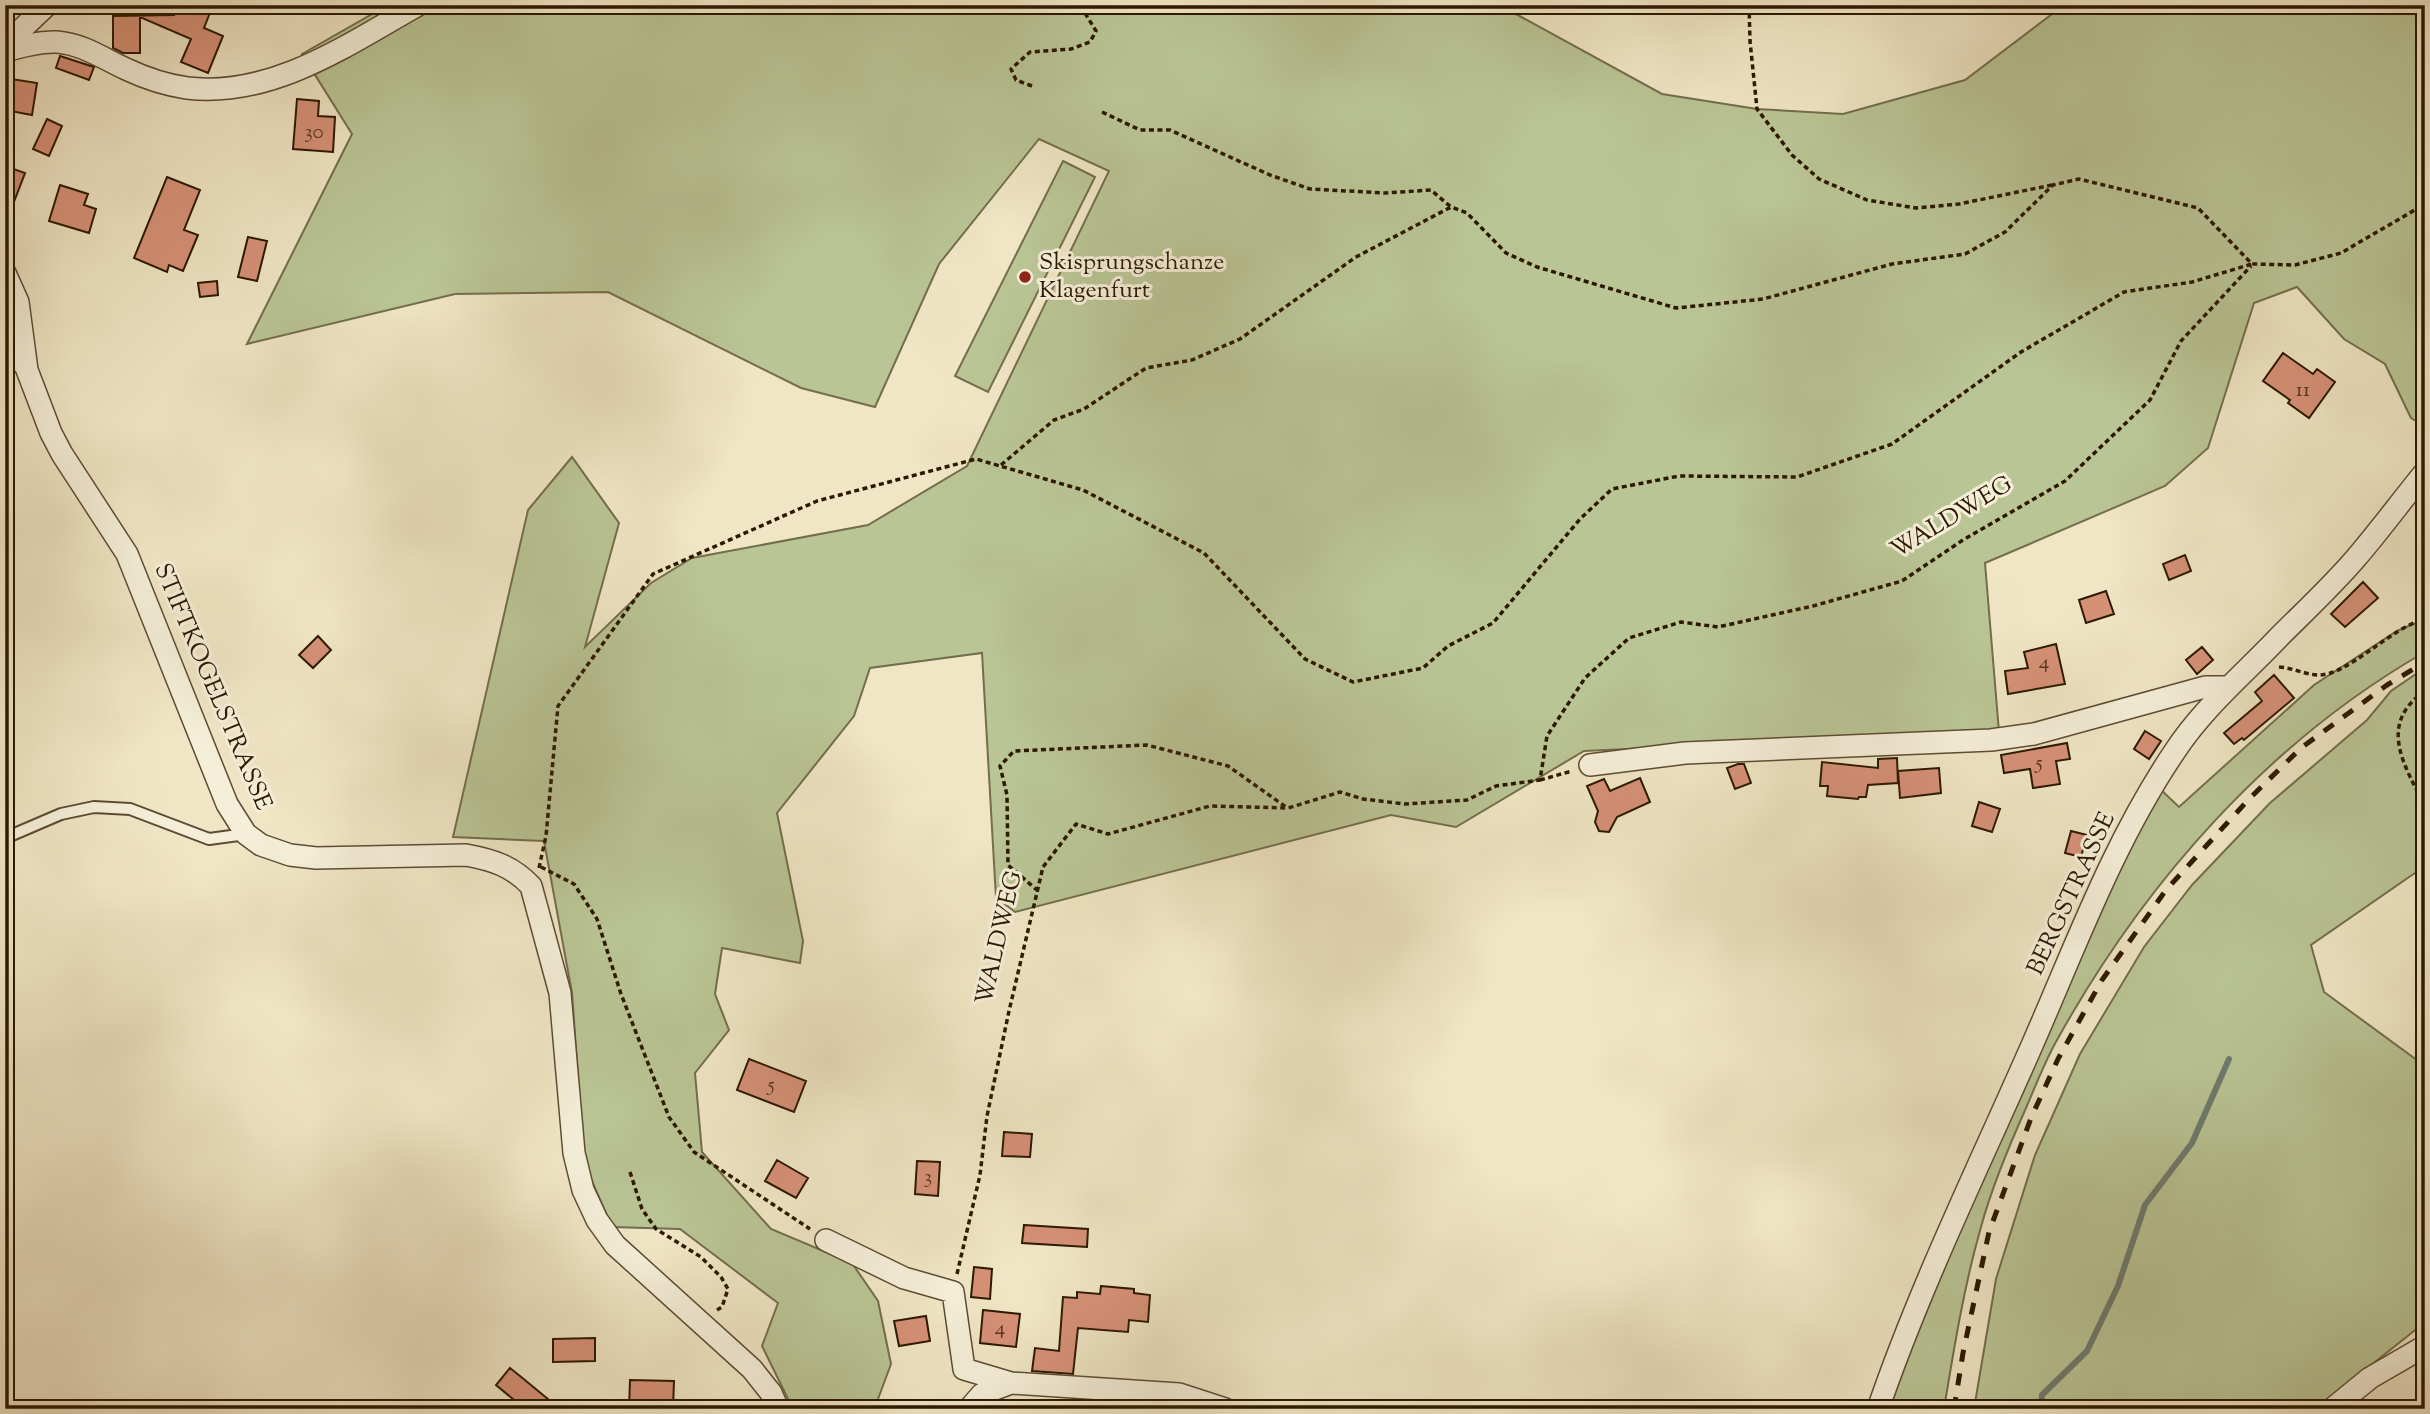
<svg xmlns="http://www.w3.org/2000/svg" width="2430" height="1414" viewBox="0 0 2430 1414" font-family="'Sorts Mill Goudy',serif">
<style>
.green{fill:#bac595;stroke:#736e4c;stroke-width:2}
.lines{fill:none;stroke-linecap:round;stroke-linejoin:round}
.stream{stroke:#6f7c6f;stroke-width:6}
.building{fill:#d69177;stroke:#2c1802;stroke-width:2}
.service-casing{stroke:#5d4c33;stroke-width:14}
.minor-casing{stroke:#5d4c33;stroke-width:24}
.path{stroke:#2c1802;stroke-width:3.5;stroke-dasharray:5 3.5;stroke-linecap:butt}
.service{stroke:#f5efd9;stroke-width:10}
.minor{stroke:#f5efd9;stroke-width:21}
.rail{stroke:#2c1802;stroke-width:5;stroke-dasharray:12 12;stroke-linecap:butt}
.poi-dot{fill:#8f2418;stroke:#f5efd9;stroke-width:2.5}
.labels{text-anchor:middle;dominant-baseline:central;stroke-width:6;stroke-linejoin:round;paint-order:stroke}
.number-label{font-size:21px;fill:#56361f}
.poi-label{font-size:24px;fill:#2c1802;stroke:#f5efd9;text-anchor:start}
.street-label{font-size:24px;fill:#2c1802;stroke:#f5efd9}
</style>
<rect width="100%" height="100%" fill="#f0e6c5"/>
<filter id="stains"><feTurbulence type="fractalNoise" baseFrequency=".00286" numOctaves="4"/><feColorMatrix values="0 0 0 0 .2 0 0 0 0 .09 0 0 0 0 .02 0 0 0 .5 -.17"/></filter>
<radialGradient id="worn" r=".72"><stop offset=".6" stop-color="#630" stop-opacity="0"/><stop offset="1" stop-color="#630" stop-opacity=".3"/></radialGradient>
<path class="green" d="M 388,5 L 1468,5 L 1505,8 L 1662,94 L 1757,109 L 1843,114 L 1965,80 L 2064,5 L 2425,5 L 2425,426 L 2411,418 L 2385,364 L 2344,339 L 2297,287 L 2254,303 L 2208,448 L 2165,486 L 1985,563 L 1999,732 L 1584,751 L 1456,827 L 1391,815 L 1015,912 L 996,898 L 982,653 L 870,668 L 854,716 L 777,813 L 803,941 L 800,963 L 722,948 L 715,994 L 729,1030 L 695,1073 L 702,1152 L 771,1229 L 852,1263 L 878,1301 L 891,1364 L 878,1399 L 882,1409 L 793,1409 L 762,1346 L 778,1303 L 680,1229 L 612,1227 L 584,1163 L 572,993 L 544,841 L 453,837 L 528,510 L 572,457 L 619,523 L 585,647 L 651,583 L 692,558 L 868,525 L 967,466 L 1109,171 L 1039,139 L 939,264 L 875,407 L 801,388 L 608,292 L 455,294 L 247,344 L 352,134 L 302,54 Z
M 1063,161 L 1095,177 L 988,392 L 955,376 Z
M 2425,619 L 2425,652 C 2268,742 2144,883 2057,1040 C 2045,1061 2036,1085 2026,1108 C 2009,1146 1992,1186 1981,1227 C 1964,1286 1954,1348 1944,1409 L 1885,1409 L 1897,1372 L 2107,888 L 2159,788 L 2179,807 L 2314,685 L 2397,631 Z
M 2425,668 L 2425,866 L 2311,945 L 2324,992 L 2425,1066 L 2425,1310 L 2419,1327 L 2316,1409 L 1974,1409 L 1996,1279 L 2035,1155 L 2080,1054 L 2144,947 L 2192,885 L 2270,803 L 2367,720 L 2391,691 Z"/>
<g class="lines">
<path class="stream" d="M 2041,1409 L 2042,1395 L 2087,1351 L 2118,1286 L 2145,1205 L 2192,1143 L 2229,1059"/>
</g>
<path class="building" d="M 154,5 L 213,5 L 204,28 L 223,36 L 208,73 L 181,62 L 191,39 L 140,17 L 140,53 L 123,53 L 113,48 L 113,16 L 175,15 Z
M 60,56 L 94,67 L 89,80 L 56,68 Z
M 5,78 L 37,83 L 32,115 L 5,110 Z
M 297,99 L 319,101 L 318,116 L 335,117 L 333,152 L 293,149 Z
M 47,119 L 62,126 L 49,156 L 33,149 Z
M 5,166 L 25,173 L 7,220 L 5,220 Z
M 167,177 L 200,190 L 184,230 L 198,235 L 183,271 L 169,265 L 167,272 L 134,258 Z
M 60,185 L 88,194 L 84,205 L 96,209 L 89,233 L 49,221 Z
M 248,237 L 267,241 L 257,281 L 238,277 Z
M 217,281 L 218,295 L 200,297 L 198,283 Z
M 2283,353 L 2313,374 L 2317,369 L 2335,382 L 2309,418 L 2288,403 L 2290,400 L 2263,381 Z
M 2185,555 L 2191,571 L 2169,580 L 2163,564 Z
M 2363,582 L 2378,598 L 2345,627 L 2331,614 Z
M 2106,591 L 2114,614 L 2086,623 L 2079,600 Z
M 318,636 L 331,650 L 313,668 L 299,655 Z
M 2056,644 L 2065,684 L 2008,694 L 2005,671 L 2028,668 L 2024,652 Z
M 2202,647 L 2213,660 L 2197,674 L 2186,660 Z
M 2274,675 L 2294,698 L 2244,740 L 2242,738 L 2234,744 L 2224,733 L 2262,701 L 2255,692 Z
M 2145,731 L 2161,741 L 2149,759 L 2134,749 Z
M 2067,743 L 2070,759 L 2056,761 L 2060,784 L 2033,788 L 2030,769 L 2004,773 L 2001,755 Z
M 1897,758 L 1898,783 L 1868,785 L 1866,797 L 1859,797 L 1858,799 L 1827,796 L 1828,786 L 1820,786 L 1822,762 L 1878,768 L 1878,759 Z
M 1738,764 L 1744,764 L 1751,783 L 1735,789 L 1727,768 Z
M 1939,768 L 1941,793 L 1900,798 L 1898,771 Z
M 1640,778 L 1650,802 L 1617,817 L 1609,832 L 1599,831 L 1595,822 L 1598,811 L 1587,786 L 1604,779 L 1610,791 Z
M 1979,802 L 2000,809 L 1992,832 L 1972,826 Z
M 2071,831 L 2087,835 L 2081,857 L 2065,853 Z
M 749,1059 L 806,1081 L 794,1112 L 737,1090 Z
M 1004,1132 L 1032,1134 L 1030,1157 L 1002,1156 Z
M 777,1160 L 808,1178 L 796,1198 L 765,1181 Z
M 917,1161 L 940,1162 L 938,1196 L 915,1194 Z
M 1024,1225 L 1088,1229 L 1087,1247 L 1022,1243 Z
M 974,1267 L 992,1269 L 990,1299 L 971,1297 Z
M 1101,1286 L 1134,1289 L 1134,1293 L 1150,1295 L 1148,1322 L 1129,1320 L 1128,1332 L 1078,1328 L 1073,1374 L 1032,1371 L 1035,1348 L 1059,1351 L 1063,1297 L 1077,1298 L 1077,1292 L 1100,1294 Z
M 983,1310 L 1020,1314 L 1016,1347 L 980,1343 Z
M 926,1316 L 930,1341 L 899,1346 L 894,1321 Z
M 595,1338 L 595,1361 L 553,1362 L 553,1339 Z
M 510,1368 L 520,1376 L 560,1409 L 525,1409 L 496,1385 Z
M 630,1380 L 674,1381 L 673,1409 L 629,1409 Z"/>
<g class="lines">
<g class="service-casing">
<path id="service" d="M 5,838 L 61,814 L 94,807 L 130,809 L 209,839 L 246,834"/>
</g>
<g class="minor-casing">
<path id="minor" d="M 5,45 L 47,5
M 5,51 C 22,46 40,41 57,42 C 83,44 104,59 126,69 C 145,78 166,85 187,88 C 272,98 347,45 418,5
M 5,273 L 18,302 L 27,370 L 51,433 L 62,454 L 127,554 L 227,804 L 246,834 L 261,845 L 290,855 L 316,858 L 466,855 C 493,860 512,866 531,886 L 560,993 L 574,1153 L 583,1190 L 597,1220 L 615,1245 L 752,1369 L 771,1393 L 778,1409
M 5,333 L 24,365
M 1590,765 L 1685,753 L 1991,740 L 2034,734 L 2205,687 L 2228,687
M 826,1240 L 904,1278 L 953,1292 L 964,1369 L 1011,1383
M 969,1409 L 982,1394 L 1011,1383 L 1179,1394 L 1225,1409
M 1878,1409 C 1921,1284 1980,1164 2033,1043 C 2076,945 2114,841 2175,751 C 2203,708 2244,674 2279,637 C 2305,611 2332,586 2356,558 C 2380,530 2402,500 2425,472
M 2332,1409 L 2370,1378 L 2425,1346"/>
</g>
<path class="path" d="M 1749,5 L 1750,41 L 1757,109 L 1792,155 L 1819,179 L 1867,200 L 1916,208 L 1959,204 L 2052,185
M 1032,86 L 1016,80 L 1011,69 L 1030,52 L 1071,49 L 1090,42 L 1096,31 L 1080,5
M 1102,112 L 1140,130 L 1170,130 L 1270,175 L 1310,189 L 1385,193 L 1431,190 L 1451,207
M 1001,465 L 1054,420 L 1084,409 L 1146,368 L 1192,360 L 1240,339 L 1356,257 L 1451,207 L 1467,213 L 1506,253 L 1537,267 L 1676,308 L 1763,299 L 1892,264 L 1965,254 L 2005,232 L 2053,185 L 2079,179 L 2198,208 L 2252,264 L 2295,265 L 2341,253 L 2425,204
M 2425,549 L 2422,573 L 2425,593
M 2279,667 C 2293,668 2304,674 2317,675 C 2347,677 2391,627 2425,619
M 2425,691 C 2377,724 2404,765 2425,806
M 1540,780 L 1572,771
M 541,867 L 574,884 L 597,919 L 621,994 L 669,1117 L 694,1152 L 810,1229
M 539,868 L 546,836 L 558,706 L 653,574 L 817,501 L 976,459 L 1083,490 L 1204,553 L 1305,659 L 1353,682 L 1423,668 L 1448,646 L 1493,623 L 1580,519 L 1612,489 L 1679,476 L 1797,477 L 1892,444 L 2021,352 L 2124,292 L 2192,282 L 2252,264
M 1038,891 L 1008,865 L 1007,795 L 1000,766 L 1014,751 L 1147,745 L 1228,766 L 1286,807
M 630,1172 L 642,1209 L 656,1229 L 701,1257 L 721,1277 L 728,1289 L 722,1307 L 717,1310
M 957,1274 L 980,1175 L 987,1116 L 1009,1011 L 1043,867 L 1076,824 L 1108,834 L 1210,806 L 1288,808 L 1340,792 L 1363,799 L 1405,804 L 1467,800 L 1496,786 L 1540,780 L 1547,736 L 1585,678 L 1629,638 L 1681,622 L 1718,627 L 1813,606 L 1902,581 L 1963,540 L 2065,481 L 2150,400 L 2181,341 L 2251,266"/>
<use href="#service" class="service"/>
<use href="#minor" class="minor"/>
<path class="rail" d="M 1954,1409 L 1963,1353 L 1989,1232 L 2031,1118 L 2058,1059 L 2102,980 L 2166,890 L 2249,799 L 2301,748 L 2387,685 L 2425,662"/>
</g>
<circle class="poi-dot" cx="1025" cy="277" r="7"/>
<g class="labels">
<g class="number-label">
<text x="314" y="133">30</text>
<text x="2303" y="391">11</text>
<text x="2044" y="663">4</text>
<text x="2039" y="764">5</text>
<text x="771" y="1086">5</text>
<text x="928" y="1178">3</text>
<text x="1000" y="1329">4</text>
</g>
<g class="poi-label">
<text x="1039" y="263">Skisprungschanze<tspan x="1039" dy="28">Klagenfurt</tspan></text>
</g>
<g class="street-label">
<text transform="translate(1952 518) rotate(-31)">WALDWEG</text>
<text transform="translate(212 687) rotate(67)">STIFTKOGELSTRASSE</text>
<text transform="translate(2072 894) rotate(-65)">BERGSTRASSE</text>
<text transform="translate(1000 938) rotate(-77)">WALDWEG</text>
</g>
</g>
<rect width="2430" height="1414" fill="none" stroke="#f0e6c5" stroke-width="28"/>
<rect x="7" y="7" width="2416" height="1400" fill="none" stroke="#2c1802" stroke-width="3.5"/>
<rect x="14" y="14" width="2402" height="1386" fill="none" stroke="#2c1802" stroke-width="2"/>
<rect width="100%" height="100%" filter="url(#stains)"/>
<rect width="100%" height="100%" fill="url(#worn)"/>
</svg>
